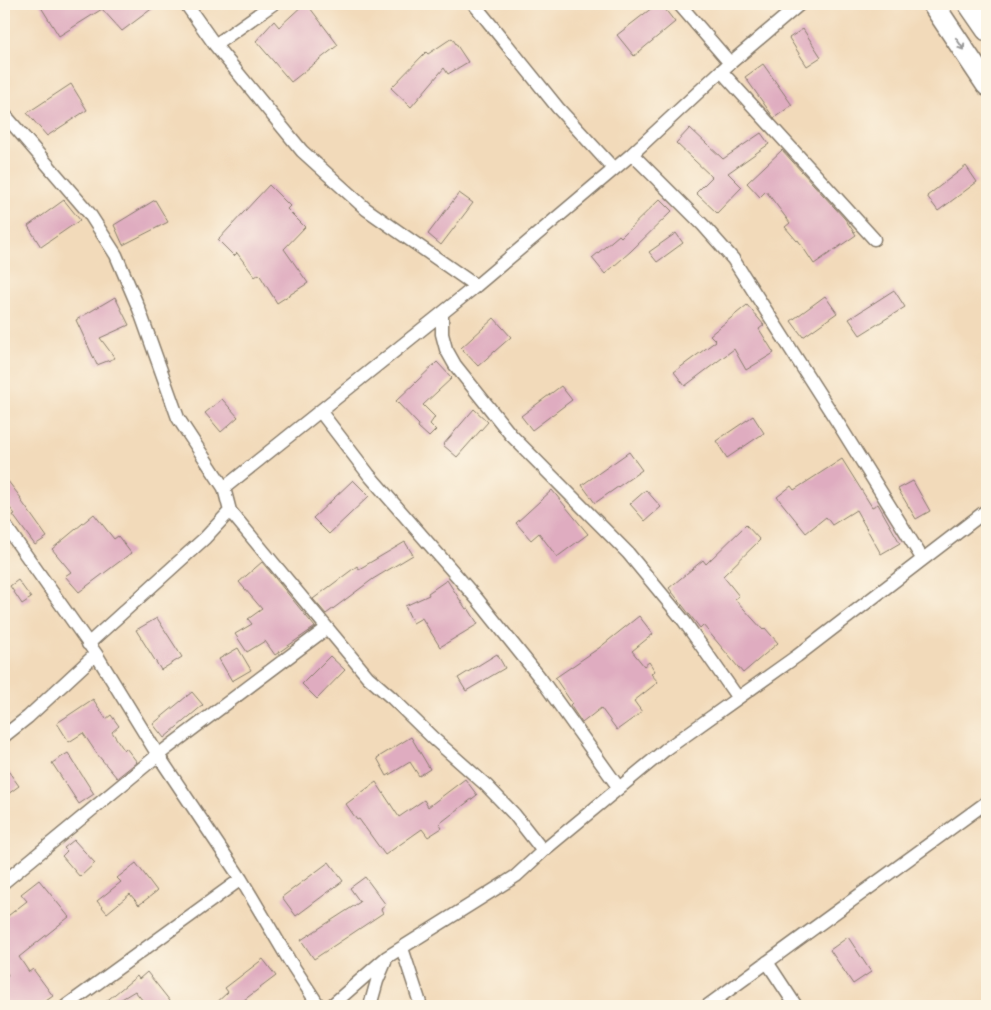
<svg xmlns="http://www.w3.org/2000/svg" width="991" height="1010" viewBox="0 0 991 1010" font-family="'IM FELL DW Pica',serif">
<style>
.building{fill:#dfacc0}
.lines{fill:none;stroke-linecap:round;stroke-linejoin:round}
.minor-casing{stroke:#877b6b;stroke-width:15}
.trunk-casing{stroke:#877b6b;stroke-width:24}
.minor{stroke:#fff;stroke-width:12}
.trunk{stroke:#fff;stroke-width:21}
.oneway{stroke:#999}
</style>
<rect width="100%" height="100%" fill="#fcf5e5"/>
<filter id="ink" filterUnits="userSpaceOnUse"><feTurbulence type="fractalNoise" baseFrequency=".02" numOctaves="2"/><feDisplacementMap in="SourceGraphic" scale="10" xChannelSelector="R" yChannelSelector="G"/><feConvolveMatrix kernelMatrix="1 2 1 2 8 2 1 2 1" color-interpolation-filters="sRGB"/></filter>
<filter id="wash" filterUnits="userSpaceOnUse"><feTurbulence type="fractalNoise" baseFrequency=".0096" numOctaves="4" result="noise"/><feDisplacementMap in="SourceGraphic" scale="20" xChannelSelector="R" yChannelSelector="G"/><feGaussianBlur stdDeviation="1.12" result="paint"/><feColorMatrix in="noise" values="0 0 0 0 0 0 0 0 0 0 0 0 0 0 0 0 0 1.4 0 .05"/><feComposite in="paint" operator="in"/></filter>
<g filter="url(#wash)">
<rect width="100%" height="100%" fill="#f2daba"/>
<g id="blocks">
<path class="building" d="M 39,4 L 158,4 L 122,31 L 102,9 L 59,36 Z
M 304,4 L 307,4 L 338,45 L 291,82 L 256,41 L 274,21 L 279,27 Z
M 657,4 L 661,4 L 675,22 L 634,56 L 617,35 Z
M 803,29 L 821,57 L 807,66 L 789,38 Z
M 452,38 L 468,62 L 448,74 L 444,68 L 411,107 L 391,88 L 426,52 L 428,54 Z
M 763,64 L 792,105 L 774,118 L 745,77 Z
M 71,84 L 87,110 L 47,136 L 27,113 Z
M 690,128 L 723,159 L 761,133 L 769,144 L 728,173 L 742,187 L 717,213 L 696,193 L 712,177 L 676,143 Z
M 782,150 L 845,219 L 856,235 L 814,264 L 798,240 L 797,241 L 785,227 L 790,223 L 766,191 L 760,197 L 747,183 Z
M 966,166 L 977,182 L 938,211 L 927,196 Z
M 269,185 L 290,206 L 287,209 L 305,227 L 284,249 L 308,283 L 277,303 L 259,274 L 255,277 L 237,253 L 234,256 L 218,240 Z
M 459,193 L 473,203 L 441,245 L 428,234 Z
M 660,199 L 672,211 L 631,251 L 605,274 L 592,258 L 619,235 L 621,237 Z
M 64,200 L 80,220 L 41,247 L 28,226 Z
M 155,200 L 168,222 L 123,245 L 114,225 Z
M 676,233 L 683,243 L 657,262 L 649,252 Z
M 894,290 L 905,307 L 860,335 L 849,319 Z
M 825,296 L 837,313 L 803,337 L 791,321 Z
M 115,297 L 129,325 L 100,338 L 115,358 L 97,365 L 76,320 Z
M 747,305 L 764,325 L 759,329 L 774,353 L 746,370 L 734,349 L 685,386 L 674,372 L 716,341 L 710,335 Z
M 494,318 L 511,337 L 478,366 L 461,348 Z
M 437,362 L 452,378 L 423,405 L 435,417 L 430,424 L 436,430 L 429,437 L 418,427 L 419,425 L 396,401 Z
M 561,386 L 572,400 L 532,430 L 521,416 Z
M 222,399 L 238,417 L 221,432 L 205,413 Z
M 474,409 L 488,422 L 457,457 L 443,445 Z
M 753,416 L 764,433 L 727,458 L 716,441 Z
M 629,452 L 642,470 L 595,503 L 582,485 Z
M 842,459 L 872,507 L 878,504 L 900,543 L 881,554 L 856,510 L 832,525 L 826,517 L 806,533 L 777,497 L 791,486 L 794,490 Z
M 4,476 L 21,498 L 20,499 L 47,537 L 35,545 L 13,515 L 15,514 L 4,501 Z
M 353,480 L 369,496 L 329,534 L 313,518 Z
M 913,481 L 930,511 L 916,519 L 898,489 Z
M 552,490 L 588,534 L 557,557 L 539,533 L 531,540 L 516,523 Z
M 646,490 L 661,507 L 645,521 L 630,504 Z
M 94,514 L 114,539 L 118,536 L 131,553 L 79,592 L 65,576 L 71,572 L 52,549 Z
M 746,525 L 760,540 L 723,576 L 739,596 L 735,599 L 763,630 L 765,628 L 778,643 L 743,673 L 703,625 L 700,628 L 669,588 L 703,560 L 706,564 Z
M 405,542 L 413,555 L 373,579 L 326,614 L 313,599 L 357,566 L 359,569 Z
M 262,562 L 315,627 L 275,655 L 265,641 L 247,652 L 235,634 L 252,624 L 248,619 L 262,609 L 239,582 Z
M 18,580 L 31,598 L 22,604 L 10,586 Z
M 447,580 L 466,609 L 468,608 L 478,624 L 440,647 L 422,618 L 413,623 L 405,606 L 429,595 L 428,593 Z
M 639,616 L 653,634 L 632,651 L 644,666 L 649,662 L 655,671 L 651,674 L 658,682 L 634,701 L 642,712 L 617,730 L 601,708 L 582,723 L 570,705 L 572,703 L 555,678 L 599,648 Z
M 157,618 L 182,657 L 161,670 L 136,630 Z
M 238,648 L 251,670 L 232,681 L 219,659 Z
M 497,654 L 505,668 L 466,691 L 458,678 Z
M 330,656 L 345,670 L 317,699 L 302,684 Z
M 192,692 L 203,705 L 164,738 L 153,724 Z
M 93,699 L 106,719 L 111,715 L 119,726 L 112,732 L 124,750 L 126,748 L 137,762 L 117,778 L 97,754 L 83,733 L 69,742 L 57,723 Z
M 411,737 L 430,769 L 419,776 L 410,762 L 387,776 L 377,758 Z
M 68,753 L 94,794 L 79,804 L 52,763 Z
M 4,765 L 19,786 L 4,797 Z
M 465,779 L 477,795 L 439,824 L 442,828 L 428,837 L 422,829 L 385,855 L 359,819 L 357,820 L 346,804 L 376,782 L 399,817 L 424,800 L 428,807 Z
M 74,840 L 95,863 L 80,877 L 62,856 L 67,851 L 64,848 Z
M 329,862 L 343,881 L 296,916 L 282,897 Z
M 136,863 L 157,891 L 139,905 L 130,894 L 107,913 L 97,901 L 121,882 L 117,878 Z
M 365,877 L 386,905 L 381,909 L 383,913 L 314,959 L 301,940 L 360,902 L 350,888 Z
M 39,880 L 69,917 L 19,957 L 29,972 L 33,969 L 53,996 L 39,1006 L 4,1006 L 4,978 L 8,975 L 4,968 L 4,919 L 27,901 L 21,894 Z
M 848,937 L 871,972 L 853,984 L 830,950 Z
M 263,959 L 276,976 L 236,1006 L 213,1006 L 228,992 L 225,988 Z
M 147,972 L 174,1006 L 147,1006 L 135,991 L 110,1006 L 106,1006 L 104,1003 L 137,976 L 139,979 Z"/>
</g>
</g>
<g filter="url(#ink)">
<use href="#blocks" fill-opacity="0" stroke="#877b6b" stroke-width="1"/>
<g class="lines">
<g class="minor-casing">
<path id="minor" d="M 186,4 L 215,45 L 302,151 L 366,209 L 476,286
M 474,4 L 558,108 L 614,169
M 679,4 L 730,63
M 215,45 L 273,4
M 721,71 L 874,239
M 4,114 L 89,213 L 116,255 L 139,309 L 178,418 L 224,488 L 230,511 L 205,538 L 88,644
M 632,154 L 703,225 L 733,259 L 838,423 L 922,558
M 442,314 L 442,334 L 446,349 L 455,365 L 511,435 L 628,553 L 684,621 L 738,698
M 320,411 L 369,475 L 477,599 L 541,679 L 619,788
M 224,488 L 476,286 L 632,154 L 721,71 L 800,4
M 230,511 L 368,677 L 392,698 L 433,738 L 486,785 L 514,814 L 543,851 L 516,876 L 387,957 L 331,1006
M 4,524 L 96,654 L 158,755 L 241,879 L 289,960 L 319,1006
M 4,736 L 28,717 L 96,654
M 543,851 L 665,750 L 797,656 L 987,510
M 4,882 L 158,755 L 327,628
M 402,948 L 421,1006
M 767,962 L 796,1006
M 66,1006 L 241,879
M 370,1006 L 377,981 L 385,962
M 707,1006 L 987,802"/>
</g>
<g class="trunk-casing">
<path id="trunk" d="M 933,4 L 987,85
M 969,4 L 987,30"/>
</g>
<use href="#minor" class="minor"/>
<use href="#trunk" class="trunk"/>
</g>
<defs><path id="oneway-shaft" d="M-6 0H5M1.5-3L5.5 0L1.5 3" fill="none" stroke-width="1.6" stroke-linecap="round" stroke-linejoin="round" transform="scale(1.25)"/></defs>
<use class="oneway" href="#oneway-shaft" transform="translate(960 44) rotate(56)"/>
</g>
<rect width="991" height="1010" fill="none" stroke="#fcf5e5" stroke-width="20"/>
</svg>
